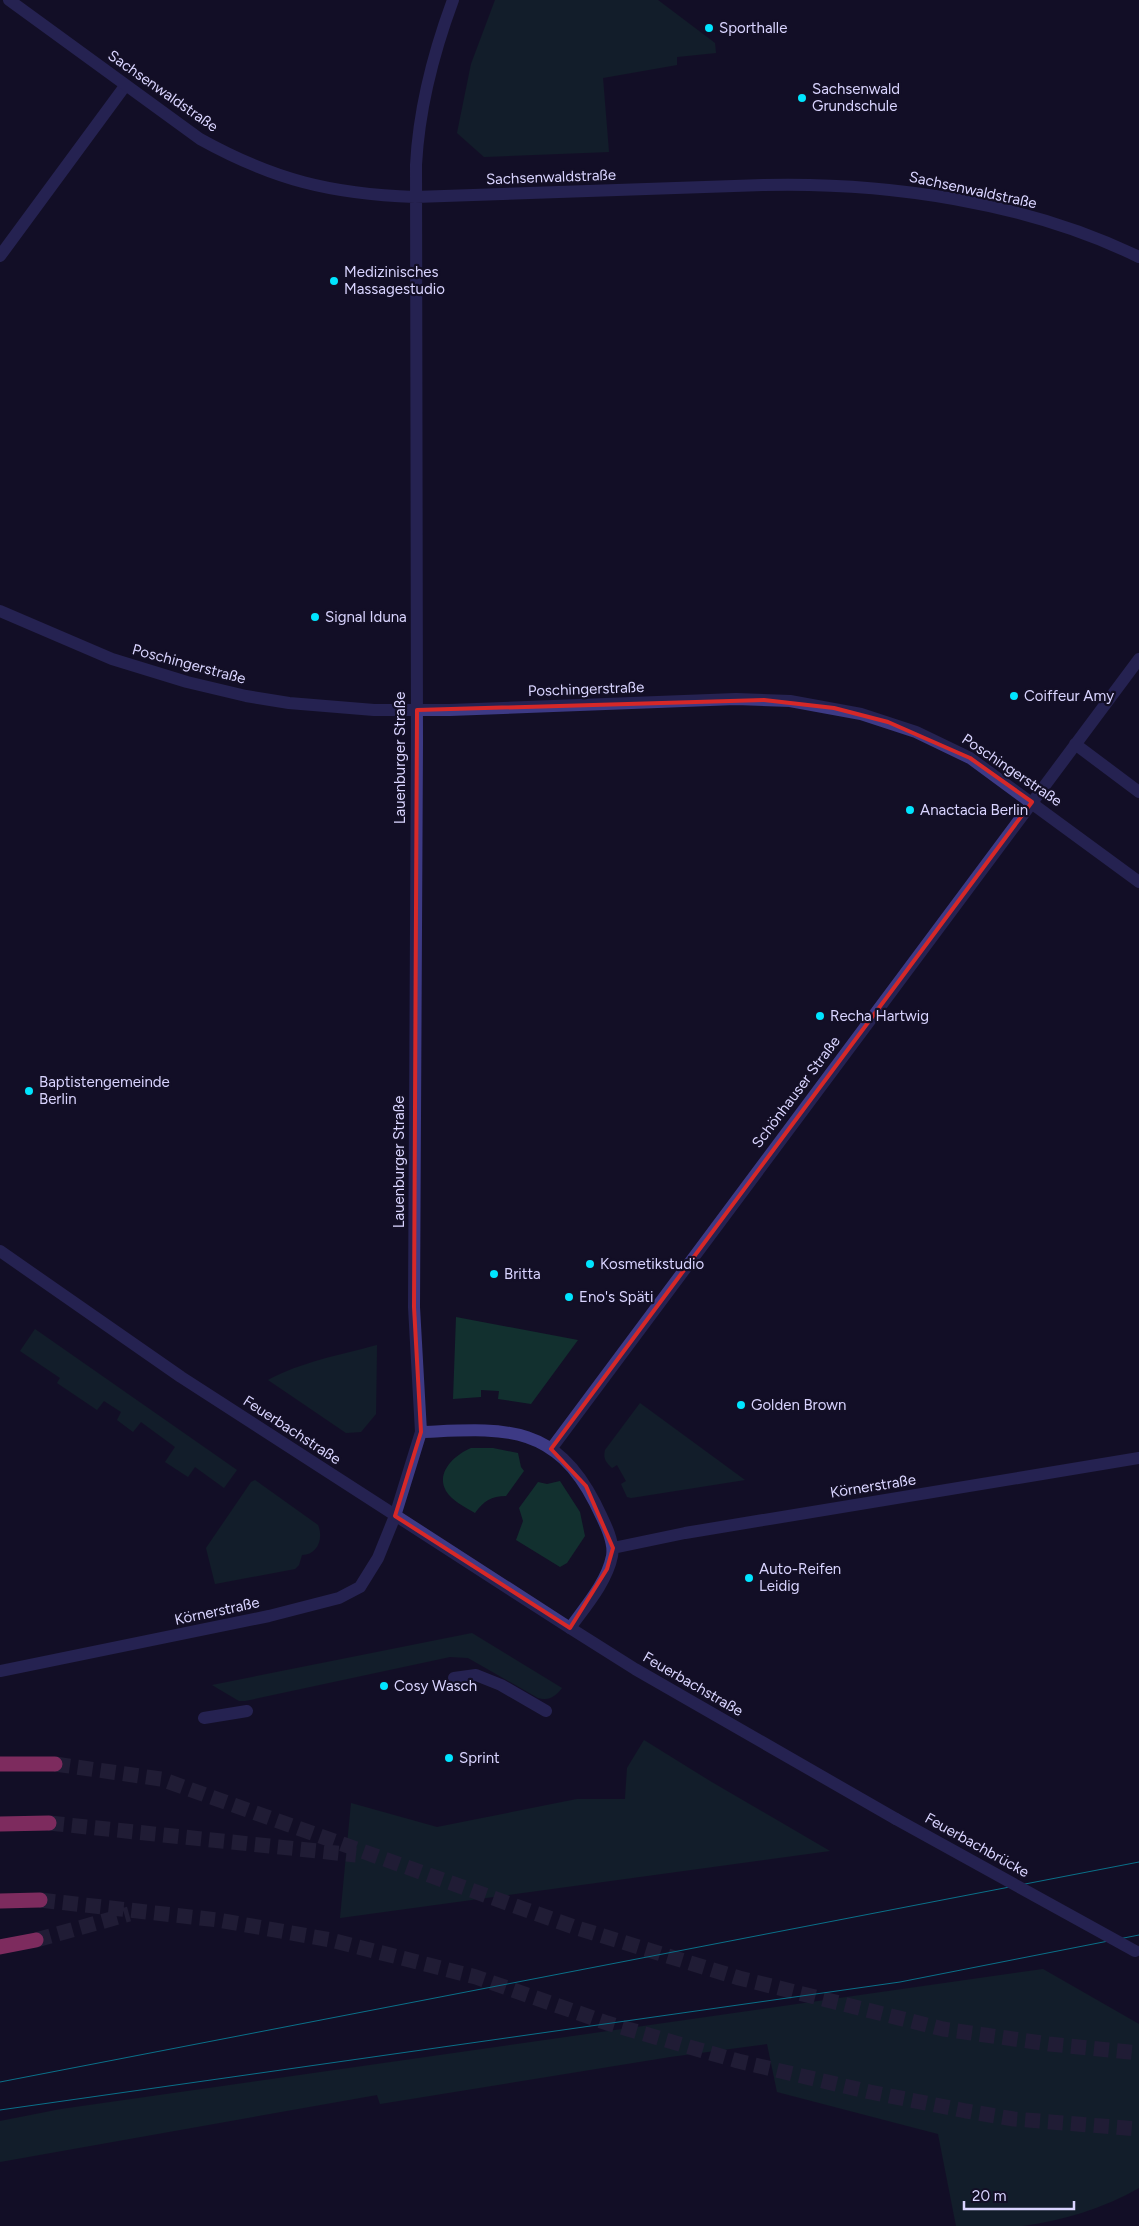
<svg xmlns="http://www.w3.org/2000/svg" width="1139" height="2226" viewBox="0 0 1139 2226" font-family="Figtree,sans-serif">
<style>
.green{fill:#12302f}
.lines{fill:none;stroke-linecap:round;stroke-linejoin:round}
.motorway-tunnel{stroke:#312d47;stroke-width:15;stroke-dasharray:15 8;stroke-linecap:butt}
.service{stroke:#3d3a85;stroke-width:12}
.minor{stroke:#3d3a85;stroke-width:12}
.tertiary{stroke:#3d3a85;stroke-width:12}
.motorway{stroke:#ff4fa3;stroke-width:15}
.tram{stroke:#00e5ff;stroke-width:1}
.tertiary-bridge{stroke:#3d3a85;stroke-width:12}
.marked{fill:none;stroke:#d62828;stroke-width:4;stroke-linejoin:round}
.poi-dot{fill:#00e5ff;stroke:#130f26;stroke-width:2}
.labels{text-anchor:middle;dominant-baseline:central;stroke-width:4.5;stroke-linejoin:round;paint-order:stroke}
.poi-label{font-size:15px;fill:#d9d4ff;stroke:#130f26;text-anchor:start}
.street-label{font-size:15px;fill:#d9d4ff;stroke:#130f26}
</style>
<rect width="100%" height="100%" fill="#130f26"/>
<path class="green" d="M 495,0 L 658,0 L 715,43 L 716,53 L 677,57 L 677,65 L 603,78 L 609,152 L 484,157 L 457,133 L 471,64 Z
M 456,1317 L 578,1340 L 531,1404 L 498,1399 L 499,1391 L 481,1390 L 481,1397 L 453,1399 Z
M 35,1329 L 237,1470 L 224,1488 L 195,1467 L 188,1477 L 165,1462 L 175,1447 L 141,1422 L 133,1432 L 117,1420 L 121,1412 L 104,1401 L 97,1410 L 57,1383 L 60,1378 L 20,1351 Z
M 377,1345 L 376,1414 L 361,1432 L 346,1433 L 268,1380 C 301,1362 340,1355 377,1345 Z
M 640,1403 L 745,1480 L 631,1498 L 627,1497 L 621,1484 L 626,1481 L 617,1465 L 612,1468 C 606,1462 603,1459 605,1450 Z
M 471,1448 L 493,1448 L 518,1453 L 521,1467 L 524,1471 L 506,1496 C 491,1496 484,1501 475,1513 C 465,1507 452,1501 446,1491 C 435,1472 456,1454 471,1448 Z
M 255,1480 L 318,1525 C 324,1539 317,1555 302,1555 L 299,1565 L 295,1569 L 215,1584 L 206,1548 L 251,1482 Z
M 560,1481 L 580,1512 L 585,1536 L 567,1563 L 560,1567 L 516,1540 L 523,1521 L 519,1508 L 538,1482 L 547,1484 Z
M 472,1633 L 562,1688 C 555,1697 549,1701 538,1698 L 468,1658 L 450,1657 L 245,1701 L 239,1701 L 212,1685 Z
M 644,1740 L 710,1781 L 830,1851 L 340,1918 L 351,1803 L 437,1827 L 577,1799 L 625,1799 L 627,1768 Z
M 1043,1969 L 1139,2024 L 1139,2188 C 1104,2208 1062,2221 1022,2226 C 1001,2226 978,2226 956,2226 L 938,2134 L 777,2092 L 767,2044 L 670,2057 L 380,2104 L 377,2095 L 0,2162 L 0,2121 L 61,2109 Z"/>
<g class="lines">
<path class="motorway-tunnel" d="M 55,1764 L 161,1779 L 574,1927 L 739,1978 L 943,2029 L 1049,2044 L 1139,2053
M 49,1823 L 356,1855
M 40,1900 L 218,1920 L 331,1940 L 476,1977 L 607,2023 L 738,2061 L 870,2092 L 966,2111 L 1014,2119 L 1139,2129
M 36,1940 L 129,1914"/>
<path class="service" d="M 0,256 L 125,86
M 454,1678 L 476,1675 L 501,1685 L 546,1711
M 204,1718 L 247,1711"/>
<path class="minor" d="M 9,0 L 200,139 C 274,180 331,194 415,197 L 763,185 C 888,182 1026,202 1139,257
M 0,611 L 112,659 L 187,682 L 246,696 L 289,703 L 374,710 L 450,710 L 736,699 L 790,701 L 861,714 L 916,732 L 970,758 L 1139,882
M 1075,744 L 1139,792
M 421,1432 C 500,1429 553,1421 595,1503 C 602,1518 615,1540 612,1556 C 607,1582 585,1607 570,1628
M 551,1449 L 1139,659
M 613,1548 L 685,1533 L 1139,1458
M 0,1671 L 269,1616 L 339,1598 L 360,1587 L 378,1558 L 395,1516 L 421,1432 L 414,1307 L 417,743 L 416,165 C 419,107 433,54 453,0"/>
<path class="tertiary" d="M 0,1251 L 181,1377 L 570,1628 L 635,1669 L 896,1819"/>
<path class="motorway" d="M 0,1764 L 55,1764
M 0,1824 L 49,1823
M 0,1901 L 40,1900
M 0,1947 L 36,1940"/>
<path class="tram" d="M 0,2082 L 1139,1862
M 0,2110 L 900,1982 L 1139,1935"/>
<path class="tertiary-bridge" d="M 896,1819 L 1135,1951"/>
</g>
<path d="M0 0H1139V2226H0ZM 764,700 L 834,708 L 888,722 L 970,758 L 1032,802 L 551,1449 L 586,1486 L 613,1548 L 607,1569 L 570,1628 L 395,1516 L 421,1432 L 414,1307 L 417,710 Z" fill="#130f26" fill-opacity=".55" fill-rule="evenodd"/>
<path class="marked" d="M 764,700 L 834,708 L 888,722 L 970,758 L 1032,802 L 551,1449 L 586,1486 L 613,1548 L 607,1569 L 570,1628 L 395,1516 L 421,1432 L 414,1307 L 417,710 Z"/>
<g class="poi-dot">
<circle cx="709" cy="28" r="5"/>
<circle cx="802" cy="98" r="5"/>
<circle cx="334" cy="281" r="5"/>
<circle cx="315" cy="617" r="5"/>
<circle cx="1014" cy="696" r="5"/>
<circle cx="910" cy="810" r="5"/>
<circle cx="820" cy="1016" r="5"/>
<circle cx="29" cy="1091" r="5"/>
<circle cx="590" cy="1264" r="5"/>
<circle cx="494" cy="1274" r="5"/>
<circle cx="569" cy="1297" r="5"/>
<circle cx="741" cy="1405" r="5"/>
<circle cx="749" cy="1578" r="5"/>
<circle cx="384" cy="1686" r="5"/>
<circle cx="449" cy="1758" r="5"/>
</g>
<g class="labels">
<g class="poi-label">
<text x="719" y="28">Sporthalle</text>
<text x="812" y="89">Sachsenwald<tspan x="812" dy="17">Grundschule</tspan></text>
<text x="344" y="272">Medizinisches<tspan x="344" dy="17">Massagestudio</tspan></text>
<text x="325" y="617">Signal Iduna</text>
<text x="1024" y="696">Coiffeur Amy</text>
<text x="920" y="810">Anactacia Berlin</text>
<text x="830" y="1016">Recha Hartwig</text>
<text x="39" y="1082">Baptistengemeinde<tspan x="39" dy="17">Berlin</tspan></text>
<text x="600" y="1264">Kosmetikstudio</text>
<text x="504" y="1274">Britta</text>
<text x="579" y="1297">Eno's Späti</text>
<text x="751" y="1405">Golden Brown</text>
<text x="759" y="1569">Auto-Reifen<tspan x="759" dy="17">Leidig</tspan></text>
<text x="394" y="1686">Cosy Wasch</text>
<text x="459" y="1758">Sprint</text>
</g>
<g class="street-label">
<text transform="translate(163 91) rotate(35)">Sachsenwaldstraße</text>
<text transform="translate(551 177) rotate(-2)">Sachsenwaldstraße</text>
<text transform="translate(973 190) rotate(12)">Sachsenwaldstraße</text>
<text transform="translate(189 664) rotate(15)">Poschingerstraße</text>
<text transform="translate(586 689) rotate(-2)">Poschingerstraße</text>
<text transform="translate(400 758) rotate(-90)">Lauenburger Straße</text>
<text transform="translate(1012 770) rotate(34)">Poschingerstraße</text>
<text transform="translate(796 1092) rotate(-53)">Schönhauser Straße</text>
<text transform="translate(399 1162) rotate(-90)">Lauenburger Straße</text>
<text transform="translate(292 1430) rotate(33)">Feuerbachstraße</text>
<text transform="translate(873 1486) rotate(-9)">Körnerstraße</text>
<text transform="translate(217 1611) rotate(-12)">Körnerstraße</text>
<text transform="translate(693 1684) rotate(30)">Feuerbachstraße</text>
<text transform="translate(977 1845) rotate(29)">Feuerbachbrücke</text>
</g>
</g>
<path d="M964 2201v8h110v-8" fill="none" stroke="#d9d4ff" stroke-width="2.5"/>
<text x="972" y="2201" font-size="15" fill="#d9d4ff" stroke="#130f26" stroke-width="4" paint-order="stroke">20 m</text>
</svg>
